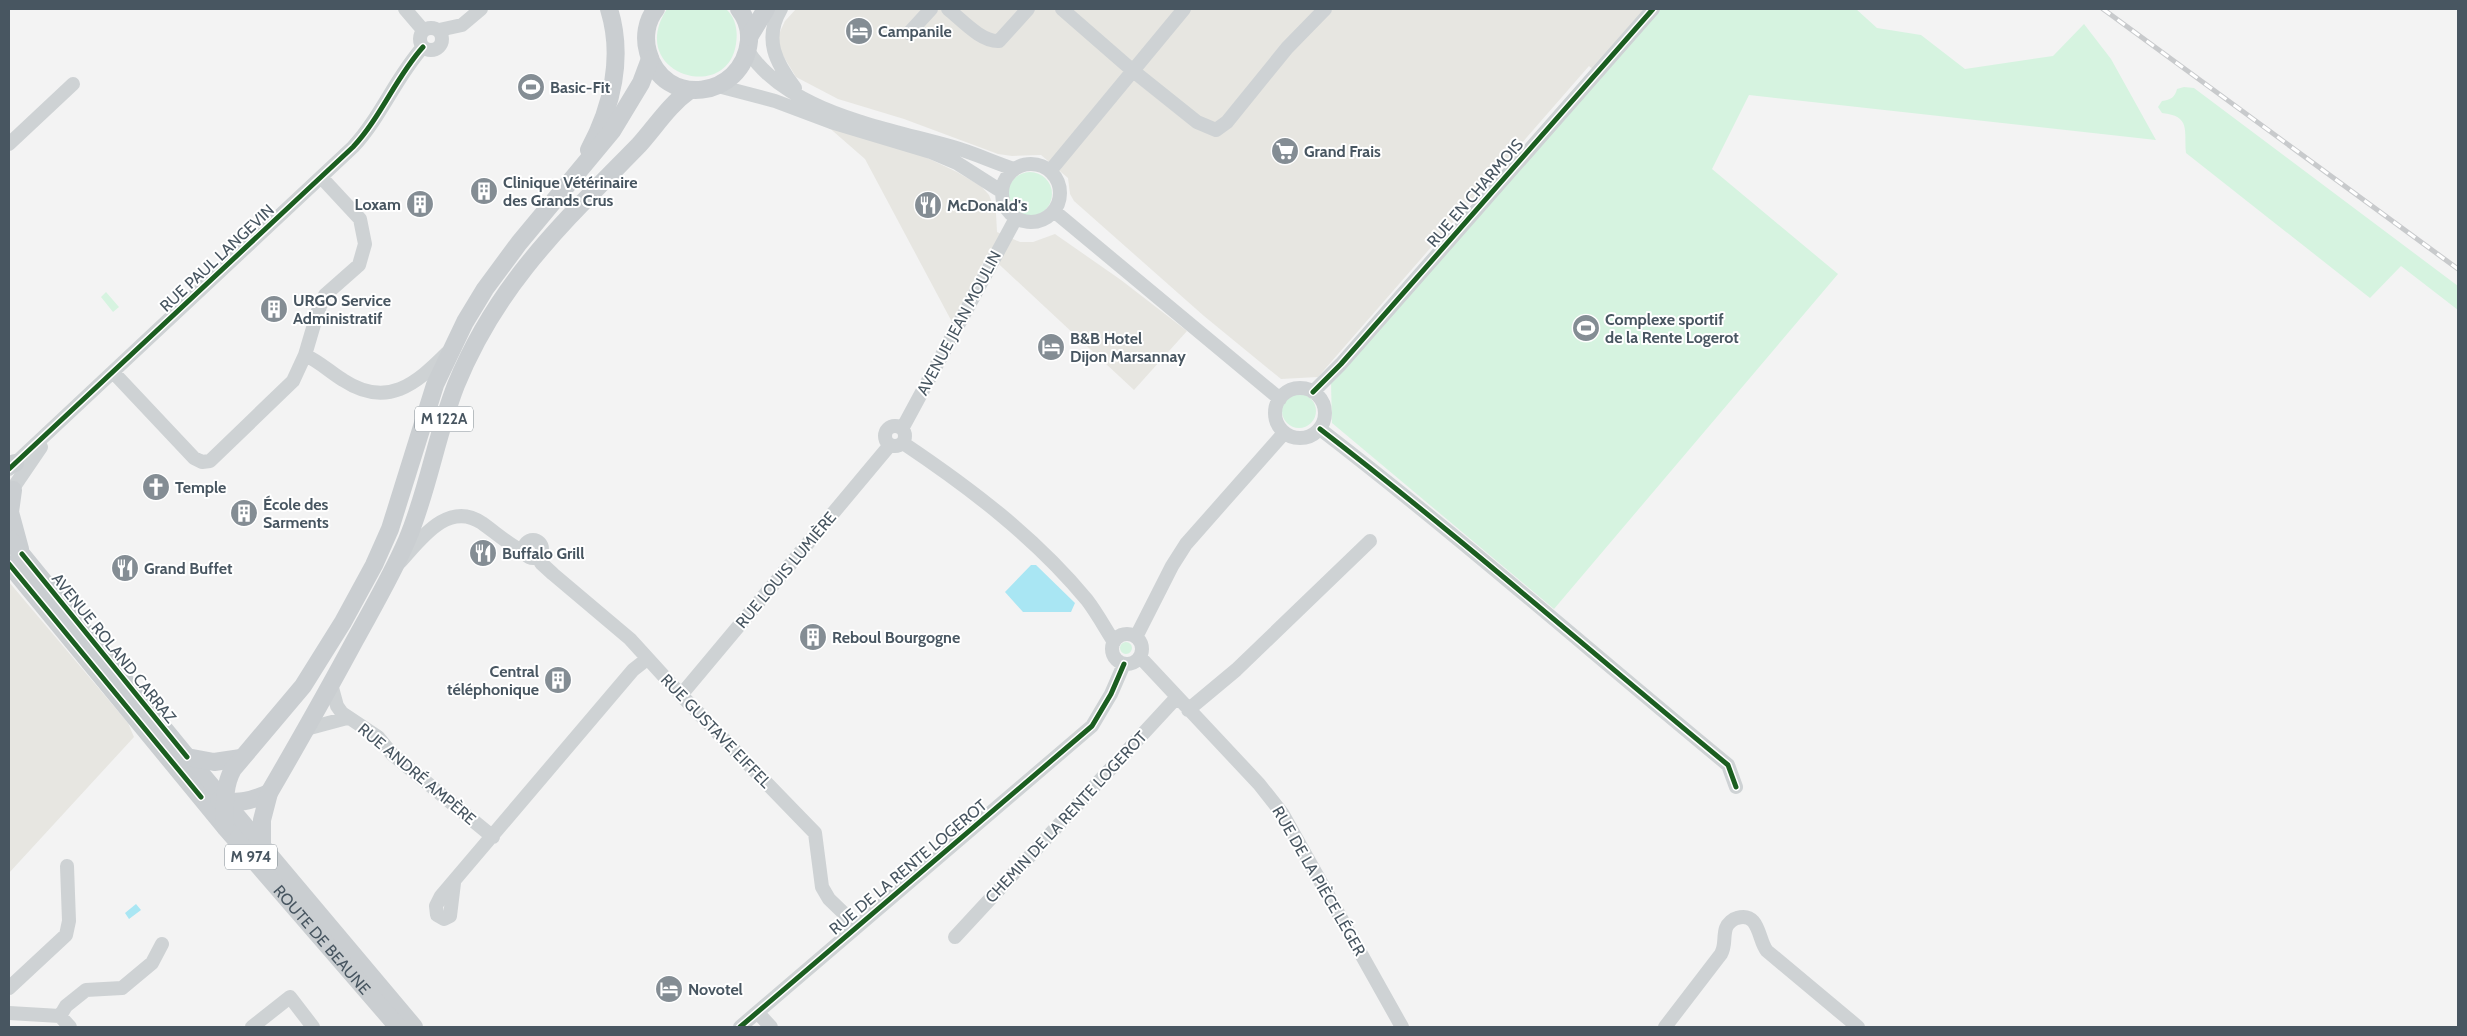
<svg xmlns="http://www.w3.org/2000/svg" width="2467" height="1036" viewBox="0 0 2467 1036" font-family="Cabin,sans-serif">
<style>
.commercial{fill:#e7e6e1}
.green{fill:#d6f3e0}
.water{fill:#a9e6f3}
.lines{fill:none;stroke-linecap:round;stroke-linejoin:round}
.minor{stroke:#ced2d4;stroke-width:14}
.major{stroke:#caced1;stroke-width:18}
.rail-casing{stroke:#c8cacc;stroke-width:5}
.rail{stroke:#fff;stroke-width:3;stroke-dasharray:9;stroke-linecap:butt}
.cycleway-casing{stroke:#fff;stroke-width:8}
.cycleway{stroke:#1b5e20;stroke-width:5}
.labels{text-anchor:middle;dominant-baseline:central;stroke-width:4;stroke-linejoin:round;paint-order:stroke}
.shield{fill:#fff;stroke:#7f8990;stroke-width:1}
.shield-label{font-size:15px;font-weight:bold;fill:#485661}
.poi-label{font-size:16px;font-weight:bold;fill:#485661;stroke:#fff;text-anchor:start}
.street-label{font-size:16px;fill:#485661;stroke:#fff}
</style>
<rect width="100%" height="100%" fill="#f3f3f3"/>
<path class="commercial" d="M 796,9 L 1660,9 L 1601,77 L 1589,66 L 1318,377 L 1281,379 L 1204,316 L 1074,201 L 1070,194 L 1068,178 L 1041,155 L 1012,156 L 998,154 L 904,119 L 838,99 L 796,77 L 779,49 L 779,34 L 785,21 Z
M 826,125 L 919,154 L 957,172 L 981,186 L 989,195 L 996,213 L 997,232 L 1020,242 L 1033,242 L 1055,234 L 1121,280 L 1187,331 L 1134,390 L 988,254 L 952,322 L 865,159 Z
M 9,582 L 128,723 L 134,737 L 9,873 Z"/>
<path class="green" d="M 667,9 L 726,9 C 736,18 738,31 736,44 C 727,105 625,73 667,9 Z
M 1660,9 L 1856,9 L 1877,28 L 1921,35 L 1965,69 L 2053,56 L 2084,24 L 2111,59 L 2156,140 L 1749,95 L 1712,169 L 1838,274 L 1554,609 L 1332,423 L 1331,382 Z
M 2184,87 L 2194,88 L 2458,286 L 2458,310 L 2401,266 L 2370,298 L 2186,153 C 2184,130 2191,116 2162,113 L 2158,107 L 2162,101 C 2171,100 2175,97 2177,89 Z
M1008 194a22 22 0 1 1 44 0a22 22 0 1 1-44 0Z
M 106,292 L 119,307 L 113,312 L 101,297 Z
M1282 411a17 17 0 1 1 34 0a17 17 0 1 1-34 0Z
M1120 648a6 6 0 1 1 12 0a6 6 0 1 1-12 0Z"/>
<path class="water" d="M 1031,565 L 1036,565 L 1075,603 L 1071,612 L 1023,612 L 1005,592 Z
M 136,904 L 141,910 L 129,919 L 125,913 Z"/>
<g class="lines">
<path class="minor" d="M 405,9 L 423,30
M 781,9 C 763,39 776,63 795,88
M 948,9 C 962,20 981,42 999,41 L 1028,9
M 1062,9 L 1132,70 L 1197,122 L 1216,130 L 1227,122 L 1287,48 L 1325,9
M420 39a11 11 0 1 1 22 0a11 11 0 1 1-22 0Z
M 439,30 L 462,25 L 481,9
M 909,33 L 931,9
M 748,51 C 788,113 887,128 953,147 C 974,153 993,162 1014,169
M 718,86 L 775,101 L 831,122 L 931,152 L 957,163 L 1001,191
M 9,144 L 73,84
M1002 193a29 29 0 1 1 58 0a29 29 0 1 1-58 0Z
M 1050,171 L 1184,9
M 1054,211 L 1280,399
M 305,355 C 320,362 330,372 343,380 C 387,409 416,384 447,353
M 113,372 L 194,458 L 202,462 L 210,461 L 293,381 L 305,355 L 318,311 L 325,295 L 359,265 L 365,244 L 360,219 L 321,177
M1275 413a25 25 0 1 1 50 0a25 25 0 1 1-50 0Z
M 1313,392 L 1341,364 L 1653,9
M885 436a10 10 0 1 1 20 0a10 10 0 1 1-20 0Z
M 902,429 L 1016,218
M 1320,429 C 1459,536 1592,653 1728,765 L 1736,787
M 903,443 C 970,488 1035,537 1087,600 C 1097,613 1105,628 1114,642
M 9,469 L 353,147 C 381,117 396,77 423,47
M 9,494 L 41,447
M524 549a9 9 0 1 1 18 0a9 9 0 1 1-18 0Z
M 540,556 L 541,563 L 553,574 L 630,639 L 681,695 L 815,833 L 822,887 L 829,899 L 857,926
M 400,562 C 421,539 448,500 482,523 C 496,533 509,545 524,552
M1112 649a15 15 0 1 1 30 0a15 15 0 1 1-30 0Z
M 1136,637 L 1172,566 L 1186,544 L 1284,433
M 1140,657 L 1259,784 L 1282,813 L 1402,1027
M 331,684 L 337,706 L 342,713 L 378,737 L 392,754 L 493,837
M 681,695 L 890,445
M 1188,710 L 1236,670 L 1370,541
M 306,729 L 347,718
M 454,883 L 450,916 L 444,919 L 437,915 L 436,906 L 441,896 L 633,670 L 647,659
M 955,937 L 1177,697
M 9,988 L 66,935 L 69,921 L 67,866
M 9,1013 L 60,1016 L 70,1027
M 758,1013 L 771,1027
M 60,1016 L 66,1006 L 86,990 L 122,988 L 152,963 L 162,944
M 252,1027 L 290,997 L 313,1027
M 740,1027 L 1092,726 L 1111,694 L 1124,664
M 1665,1027 L 1721,954 C 1726,945 1723,937 1726,928 C 1728,923 1733,919 1737,918 C 1760,911 1758,941 1767,951 L 1858,1027"/>
<g class="major">
<path d="M 656,9 C 646,21 644,38 648,52 C 663,109 743,99 749,41 C 750,30 746,18 739,9"/>
<path d="M 749,37 L 766,9"/>
<path d="M 589,150 C 612,107 624,57 609,9"/>
<path d="M 9,465 L 15,463"/>
<path d="M 13,490 L 10,512 L 20,549"/>
<path d="M 9,539 L 187,757 L 414,1027"/>
<path id="s1" d="M 9,564 L 225,827 L 398,1027"/>
<path d="M 187,757 L 214,762 L 241,758"/>
<path d="M 219,800 C 239,804 251,801 269,793"/>
<path d="M 225,827 C 225,806 223,787 233,769 L 303,686 L 343,622 L 374,565 L 390,529 L 435,385 L 465,322 L 485,289 L 519,243 L 612,131 L 641,83 L 650,59"/>
<path d="M 262,844 L 262,820 L 269,793 C 298,743 327,692 355,640 C 373,607 392,575 407,540 C 428,491 436,436 456,385 C 498,282 564,222 639,145 C 656,126 669,105 690,90"/>
</g>
<g class="rail-casing">
<path id="rail" d="M 2103,9 L 2458,269"/>
</g>
<use href="#rail" class="rail"/>
<g class="cycleway-casing">
<path id="cycleway" d="M 1313,392 L 1341,364 L 1653,9
M 1320,429 C 1459,536 1592,653 1728,765 L 1736,787
M 9,469 L 353,147 C 381,117 396,77 423,47
M 22,554 L 187,757
M 9,564 L 201,797
M 740,1027 L 1092,726 L 1111,694 L 1124,664"/>
</g>
<use href="#cycleway" class="cycleway"/>
</g>
<defs>
<g id="hotel-disc" transform="scale(1.4375)"><circle r="9.5" fill="#848d94" stroke="#fff"/><path d="M-6-4.5h1.5V1H6V5H4.5V3h-9V5H-6ZM-4 0a1.8 1.8 0 1 1 3.6 0ZM.5 0V-2.5h3Q6-2.5 6 0Z" fill="#fff"/></g>
<g id="stadium-disc" transform="scale(1.4375)"><circle r="9.5" fill="#848d94" stroke="#fff"/><path d="M0-5a6.5 5 0 1 0 0 10a6.5 5 0 1 0 0-10ZM-3.5-1.8h7v3.6h-7Z" fill="#fff"/></g>
<g id="supermarket-disc" transform="scale(1.4375)"><circle r="9.5" fill="#848d94" stroke="#fff"/><path d="M-6-5.5h2.5l.6 2H6L4.5 2H-2.5L-4.4-4H-6ZM-1.5 3.2a1.3 1.3 0 1 0 .1 0ZM3 3.2a1.3 1.3 0 1 0 .1 0Z" fill="#fff"/></g>
<g id="building-disc" transform="scale(1.4375)"><circle r="9.5" fill="#848d94" stroke="#fff"/><path d="M-4-6H4V6H1V3H-1V6H-4ZM-2.5-4.3h1.7v1.8h-1.7ZM.8-4.3h1.7v1.8H.8ZM-2.5-1h1.7V.8h-1.7ZM.8-1h1.7V.8H.8Z" fill="#fff"/></g>
<g id="restaurant-disc" transform="scale(1.4375)"><circle r="9.5" fill="#848d94" stroke="#fff"/><path d="M-5-6h1v4h1v-4h1v4h1v-4h1v5L-1.5 .5V6h-2V.5L-5-1ZM5-6V6H3V1.5H1.5Q1.5-4 5-6Z" fill="#fff"/></g>
<g id="church-disc" transform="scale(1.4375)"><circle r="9.5" fill="#848d94" stroke="#fff"/><path d="M-1.2-6h2.4v3.5h3.3v2.4h-3.3V6h-2.4V-.1h-3.3v-2.4h3.3Z" fill="#fff"/></g>
</defs>
<g fill-rule="evenodd">
<use href="#hotel-disc" x="859" y="31"/>
<use href="#stadium-disc" x="531" y="87"/>
<use href="#supermarket-disc" x="1285" y="151"/>
<use href="#building-disc" x="484" y="191"/>
<use href="#building-disc" x="420" y="204"/>
<use href="#restaurant-disc" x="928" y="205"/>
<use href="#building-disc" x="274" y="309"/>
<use href="#stadium-disc" x="1586" y="328"/>
<use href="#hotel-disc" x="1051" y="347"/>
<use href="#church-disc" x="156" y="487"/>
<use href="#building-disc" x="244" y="513"/>
<use href="#restaurant-disc" x="483" y="553"/>
<use href="#restaurant-disc" x="125" y="568"/>
<use href="#building-disc" x="813" y="637"/>
<use href="#building-disc" x="558" y="680"/>
<use href="#hotel-disc" x="669" y="989"/>
</g>
<g class="labels">
<g class="shield">
<rect x="415" y="406.5" width="58" height="25" rx="4"/>
<rect x="225" y="844.5" width="52" height="25" rx="4"/>
</g>
<g class="shield-label">
<text x="444" y="419">M 122A</text>
<text x="251" y="857">M 974</text>
</g>
<g class="poi-label">
<text x="878" y="31">Campanile</text>
<text x="550" y="87">Basic-Fit</text>
<text x="1304" y="151">Grand Frais</text>
<text x="503" y="182">Clinique Vétérinaire<tspan x="503" dy="18">des Grands Crus</tspan></text>
<text x="401" y="204" text-anchor="end">Loxam</text>
<text x="947" y="205">McDonald's</text>
<text x="293" y="300">URGO Service<tspan x="293" dy="18">Administratif</tspan></text>
<text x="1605" y="319">Complexe sportif<tspan x="1605" dy="18">de la Rente Logerot</tspan></text>
<text x="1070" y="338">B&amp;B Hotel<tspan x="1070" dy="18">Dijon Marsannay</tspan></text>
<text x="175" y="487">Temple</text>
<text x="263" y="504">École des<tspan x="263" dy="18">Sarments</tspan></text>
<text x="502" y="553">Buffalo Grill</text>
<text x="144" y="568">Grand Buffet</text>
<text x="832" y="637">Reboul Bourgogne</text>
<text x="539" y="671" text-anchor="end">Central<tspan x="539" dy="18">téléphonique</tspan></text>
<text x="688" y="989">Novotel</text>
</g>
<g class="street-label">
<text transform="translate(1475 193) rotate(-49)">RUE EN CHARMOIS</text>
<text transform="translate(217 258) rotate(-43)">RUE PAUL LANGEVIN</text>
<text transform="translate(959 323) rotate(-62)">AVENUE JEAN MOULIN</text>
<text transform="translate(786 570) rotate(-50)">RUE LOUIS LUMIÈRE</text>
<text transform="translate(114 648) rotate(51)">AVENUE ROLAND CARRAZ</text>
<text transform="translate(716 731) rotate(46)">RUE GUSTAVE EIFFEL</text>
<text transform="translate(417 774) rotate(40)">RUE ANDRÉ AMPÈRE</text>
<text transform="translate(1066 817) rotate(-47)">CHEMIN DE LA RENTE LOGEROT</text>
<text transform="translate(908 867) rotate(-40)">RUE DE LA RENTE LOGEROT</text>
<text transform="translate(1319 881) rotate(60)">RUE DE LA PIÈCE LÉGER</text>
<text stroke="none"><textPath href="#s1" startOffset="489">ROUTE DE BEAUNE</textPath></text>
</g>
</g>
<rect width="2467" height="1036" fill="none" stroke="#485661" stroke-width="20"/>
</svg>
